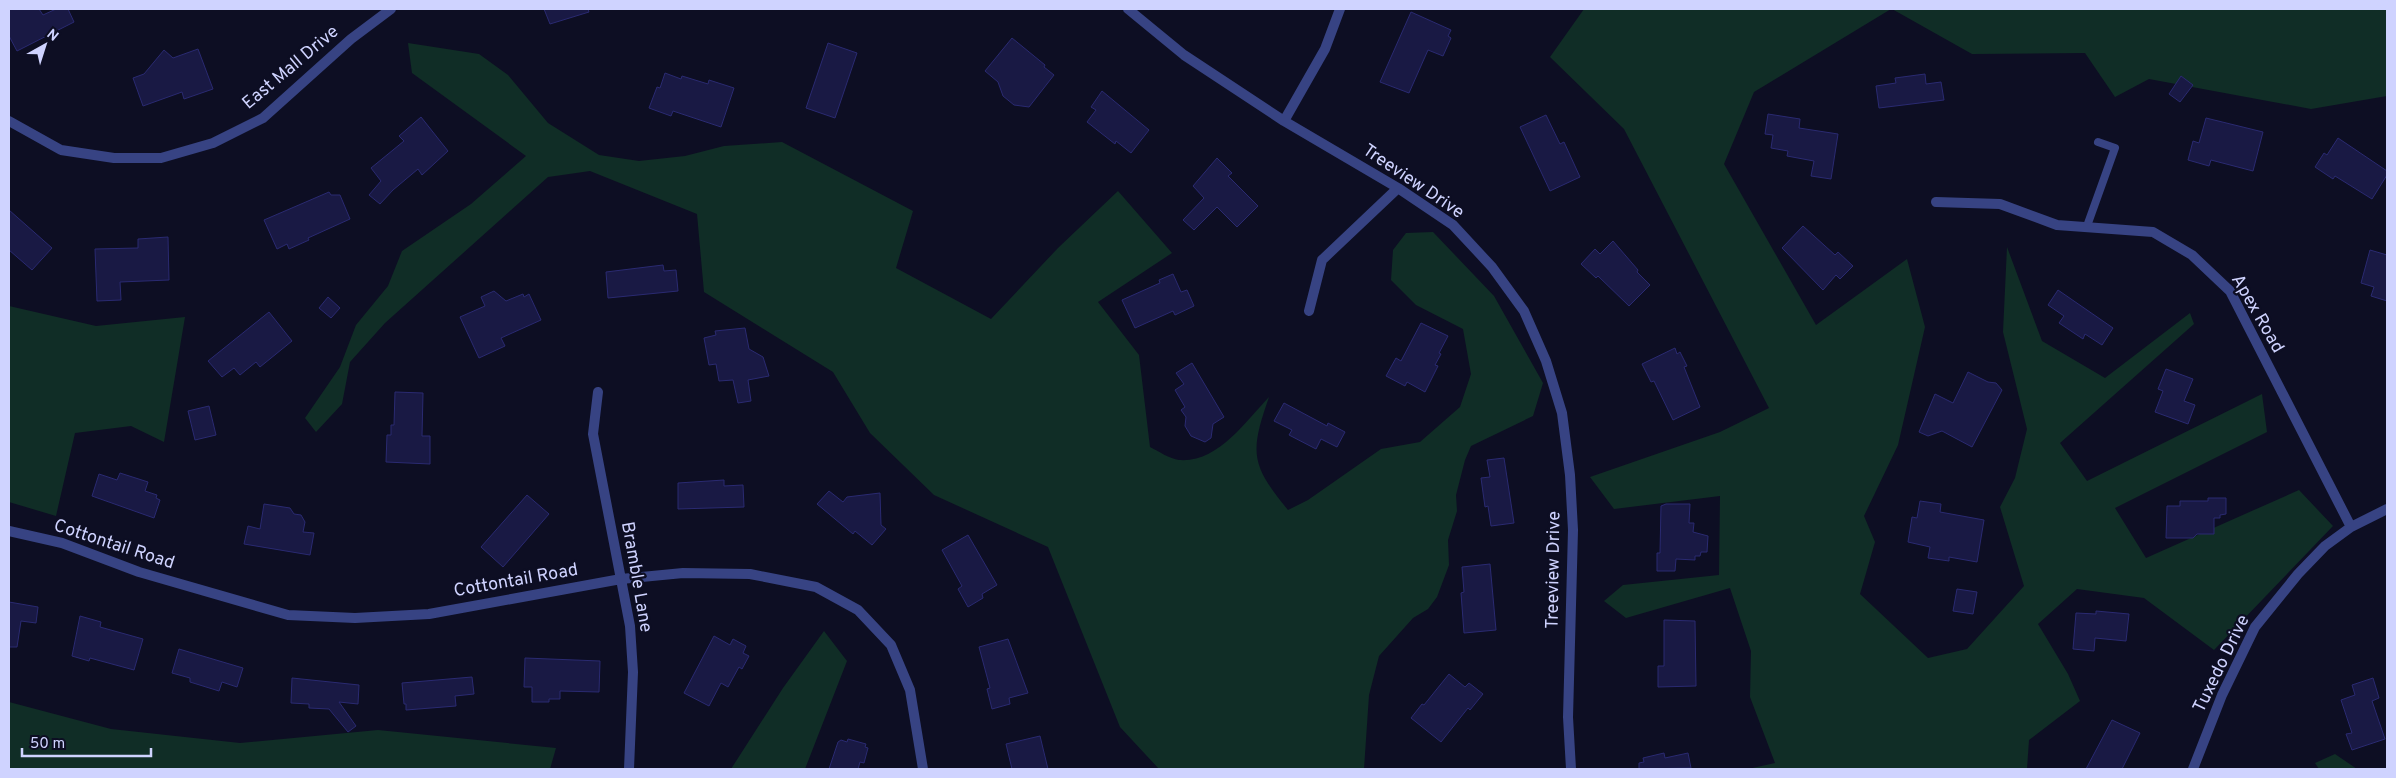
<svg xmlns="http://www.w3.org/2000/svg" width="2396" height="778" viewBox="0 0 2396 778" font-family="Overpass,sans-serif">
<style>
.green{fill:#102d26}
.building{fill:#191944;stroke:#2a2a71}
.lines{fill:none;stroke-linecap:round;stroke-linejoin:round}
.service{stroke:#374383;stroke-width:8}
.minor{stroke:#374383;stroke-width:10}
.labels{text-anchor:middle;dominant-baseline:central;stroke-width:4.5;stroke-linejoin:round;paint-order:stroke}
.street-label{font-size:18px;fill:#cfd3ff;stroke:#0d0e23}
</style>
<rect width="100%" height="100%" fill="#0d0e23"/>
<path class="green" d="M 1584,9 L 1891,9 L 1754,92 L 1724,164 L 1816,325 L 1907,259 L 1925,327 L 1898,445 L 1864,516 L 1875,542 L 1860,594 L 1928,658 L 1967,649 L 2024,586 L 2000,507 L 2015,478 L 2027,429 L 2003,332 L 2007,247 L 2042,341 L 2105,378 L 2190,313 L 2194,324 L 2060,443 L 2087,481 L 2262,394 L 2267,432 L 2115,508 L 2146,558 L 2299,490 L 2333,526 L 2214,650 L 2144,598 L 2077,589 L 2038,624 L 2068,674 L 2080,701 L 2029,740 L 2027,769 L 1748,769 L 1775,763 L 1750,697 L 1751,651 L 1730,588 L 1626,618 L 1604,601 L 1623,585 L 1719,575 L 1720,496 L 1614,509 L 1590,477 L 1720,432 L 1769,408 L 1624,129 L 1550,57 Z
M 1892,9 L 2387,9 L 2387,96 L 2311,109 L 2149,79 L 2115,97 L 2085,53 L 1972,54 Z
M 408,43 L 479,54 L 508,75 L 548,123 L 599,155 L 639,161 L 685,156 L 724,146 L 782,142 L 913,211 L 896,268 L 991,319 L 1058,248 L 1118,191 L 1172,253 L 1098,302 L 1139,355 L 1150,447 C 1158,451 1170,459 1179,460 C 1218,463 1245,422 1269,397 C 1250,452 1250,464 1288,510 L 1308,500 L 1381,449 L 1420,442 L 1460,407 L 1471,374 L 1463,329 L 1416,305 L 1391,280 L 1393,250 L 1406,233 L 1433,232 L 1494,296 L 1543,383 L 1533,416 L 1471,446 L 1465,460 L 1456,495 L 1457,511 L 1448,540 L 1449,565 L 1437,597 L 1428,609 L 1413,618 L 1379,656 L 1369,695 L 1364,769 L 1159,769 L 1120,727 L 1048,547 L 934,495 L 870,433 L 833,372 L 704,292 L 697,214 L 590,171 L 548,177 L 385,323 L 350,362 L 342,404 L 316,432 L 305,418 L 340,367 L 356,325 L 388,286 L 402,251 L 471,204 L 526,156 L 412,73 Z
M 9,306 L 96,326 L 185,317 L 164,442 L 131,426 L 75,433 L 56,516 L 9,502 Z
M 824,631 L 847,661 L 805,769 L 731,769 L 783,688 Z
M 9,702 L 111,729 L 240,743 L 378,730 L 556,748 L 550,769 L 9,769 Z
M 2335,754 L 2357,769 L 2319,769 L 2315,763 Z"/>
<path class="building" d="M 9,9 L 39,9 L 43,15 L 56,9 L 68,9 L 74,22 L 17,51 L 9,36 Z
M 544,9 L 588,9 L 589,12 L 550,24 Z
M 1411,12 L 1451,30 L 1448,36 L 1451,38 L 1443,56 L 1428,50 L 1409,93 L 1380,82 Z
M 1012,38 L 1045,65 L 1044,67 L 1054,75 L 1029,107 L 1014,105 L 1003,96 L 998,82 L 985,71 Z
M 828,43 L 857,53 L 835,118 L 806,108 Z
M 198,49 L 213,89 L 184,99 L 182,92 L 143,106 L 133,78 L 144,74 L 164,50 L 173,58 Z
M 665,73 L 681,79 L 682,76 L 708,84 L 709,80 L 734,88 L 721,127 L 673,111 L 671,116 L 649,108 L 657,87 L 660,88 Z
M 1925,74 L 1926,84 L 1941,82 L 1944,100 L 1879,108 L 1876,86 L 1896,83 L 1895,78 Z
M 2181,76 L 2193,85 L 2180,102 L 2169,94 Z
M 1102,91 L 1149,130 L 1131,153 L 1116,141 L 1115,144 L 1087,122 L 1096,110 L 1091,107 Z
M 1768,114 L 1800,119 L 1799,128 L 1838,134 L 1831,179 L 1811,176 L 1814,161 L 1787,156 L 1788,151 L 1771,148 L 1773,135 L 1765,134 Z
M 1546,115 L 1560,144 L 1564,142 L 1580,177 L 1550,191 L 1520,127 Z
M 421,117 L 448,151 L 422,175 L 418,169 L 393,190 L 380,204 L 369,195 L 381,181 L 371,168 L 404,141 L 399,136 Z
M 2206,118 L 2263,132 L 2253,171 L 2211,160 L 2209,166 L 2188,160 L 2193,141 L 2199,143 Z
M 2338,138 L 2387,171 L 2387,175 L 2372,199 L 2335,176 L 2333,179 L 2315,167 L 2324,153 L 2327,155 Z
M 1217,158 L 1232,173 L 1228,176 L 1258,206 L 1237,227 L 1217,207 L 1194,230 L 1183,220 L 1204,198 L 1193,186 Z
M 329,192 L 331,195 L 340,195 L 350,219 L 308,238 L 309,240 L 289,249 L 287,244 L 277,249 L 264,220 Z
M 9,210 L 52,248 L 32,270 L 9,250 Z
M 1803,226 L 1835,255 L 1838,252 L 1853,266 L 1840,279 L 1836,275 L 1823,290 L 1782,248 Z
M 168,237 L 169,280 L 120,282 L 121,300 L 97,301 L 95,249 L 138,248 L 138,239 Z
M 1613,241 L 1638,270 L 1637,272 L 1650,285 L 1629,306 L 1598,276 L 1596,278 L 1581,264 L 1595,249 L 1600,254 Z
M 2370,250 L 2387,255 L 2387,301 L 2371,296 L 2374,287 L 2361,283 Z
M 663,265 L 664,271 L 676,270 L 678,291 L 608,298 L 606,272 Z
M 1173,274 L 1181,292 L 1187,290 L 1194,306 L 1175,315 L 1173,311 L 1135,328 L 1122,300 L 1160,283 L 1159,280 Z
M 2058,290 L 2113,328 L 2102,345 L 2085,334 L 2083,339 L 2059,323 L 2064,316 L 2048,305 Z
M 494,291 L 506,301 L 523,294 L 524,297 L 529,294 L 541,320 L 501,338 L 505,346 L 479,358 L 460,317 L 485,306 L 481,297 Z
M 328,297 L 340,308 L 331,318 L 319,308 Z
M 269,312 L 292,341 L 260,367 L 256,362 L 240,375 L 234,368 L 222,377 L 208,361 Z
M 1421,323 L 1448,336 L 1439,353 L 1441,354 L 1435,365 L 1438,366 L 1425,392 L 1407,382 L 1405,386 L 1386,376 L 1396,358 L 1401,361 Z
M 745,328 L 749,349 L 763,357 L 769,376 L 748,380 L 751,401 L 738,403 L 733,380 L 719,381 L 716,364 L 709,365 L 704,338 L 716,335 L 715,331 Z
M 1675,348 L 1677,354 L 1680,352 L 1687,366 L 1684,367 L 1700,407 L 1673,420 L 1654,381 L 1651,382 L 1642,364 Z
M 1192,363 L 1224,417 L 1213,424 L 1211,438 L 1205,442 L 1191,436 L 1185,426 L 1186,417 L 1181,410 L 1185,407 L 1175,390 L 1184,384 L 1176,373 Z
M 2166,369 L 2193,379 L 2184,401 L 2195,405 L 2188,424 L 2155,412 L 2163,391 L 2158,389 Z
M 1968,372 L 1988,382 L 1996,383 L 2002,390 L 1972,447 L 1942,431 L 1928,436 L 1919,432 L 1935,394 L 1953,403 Z
M 395,392 L 423,393 L 422,436 L 430,436 L 430,464 L 386,462 L 387,435 L 391,435 L 391,425 L 394,425 Z
M 1284,403 L 1327,426 L 1328,423 L 1345,432 L 1337,447 L 1321,439 L 1316,449 L 1289,435 L 1292,430 L 1274,421 Z
M 209,406 L 216,435 L 195,440 L 188,411 Z
M 1504,458 L 1514,523 L 1491,526 L 1488,506 L 1485,507 L 1481,478 L 1490,477 L 1487,460 Z
M 120,473 L 148,482 L 145,491 L 157,495 L 156,498 L 160,500 L 154,518 L 92,496 L 99,474 L 117,480 Z
M 724,480 L 724,486 L 743,485 L 744,507 L 678,509 L 678,483 Z
M 829,491 L 843,502 L 847,497 L 880,493 L 881,525 L 886,529 L 872,545 L 855,531 L 853,534 L 817,504 Z
M 527,495 L 549,514 L 503,567 L 481,547 Z
M 2208,498 L 2226,498 L 2226,514 L 2220,515 L 2220,518 L 2214,518 L 2214,534 L 2197,534 L 2193,538 L 2166,538 L 2167,506 L 2180,506 L 2180,501 L 2208,501 Z
M 1920,501 L 1941,504 L 1940,512 L 1984,520 L 1977,562 L 1949,557 L 1949,561 L 1928,558 L 1930,547 L 1908,542 L 1912,517 L 1917,518 Z
M 264,504 L 290,508 L 294,514 L 301,515 L 305,522 L 303,532 L 314,533 L 310,555 L 244,544 L 248,526 L 260,529 Z
M 1666,504 L 1690,504 L 1689,523 L 1694,523 L 1693,532 L 1708,536 L 1707,552 L 1701,552 L 1700,556 L 1695,556 L 1695,560 L 1676,559 L 1675,571 L 1657,571 L 1657,553 L 1660,553 L 1661,506 Z
M 968,535 L 997,585 L 982,594 L 983,598 L 968,607 L 958,589 L 962,586 L 942,550 Z
M 1490,564 L 1496,630 L 1464,633 L 1461,593 L 1464,592 L 1462,567 Z
M 1957,589 L 1977,592 L 1973,614 L 1953,611 Z
M 9,602 L 38,607 L 36,623 L 21,621 L 17,647 L 9,647 Z
M 2096,611 L 2129,614 L 2126,641 L 2095,638 L 2094,651 L 2073,649 L 2076,613 L 2096,614 Z
M 80,616 L 101,622 L 100,627 L 143,639 L 134,670 L 90,658 L 89,661 L 72,656 Z
M 1664,620 L 1695,621 L 1696,686 L 1658,687 L 1658,666 L 1664,666 Z
M 714,636 L 730,645 L 733,639 L 746,646 L 743,653 L 749,656 L 742,669 L 739,667 L 728,687 L 721,683 L 709,706 L 684,693 Z
M 1008,639 L 1028,693 L 1009,698 L 1010,704 L 992,709 L 987,689 L 990,688 L 979,647 Z
M 179,649 L 243,668 L 237,687 L 222,682 L 219,691 L 190,682 L 190,678 L 172,673 Z
M 525,658 L 600,661 L 599,692 L 560,691 L 560,699 L 549,699 L 549,702 L 532,702 L 532,687 L 524,687 Z
M 1449,674 L 1465,687 L 1469,683 L 1483,694 L 1470,710 L 1468,708 L 1441,742 L 1411,718 L 1422,704 L 1424,705 Z
M 472,677 L 474,694 L 455,696 L 456,706 L 406,710 L 406,704 L 404,704 L 402,683 Z
M 292,678 L 359,685 L 358,704 L 339,702 L 356,726 L 348,732 L 329,709 L 309,708 L 309,704 L 291,703 Z
M 2373,678 L 2379,698 L 2372,701 L 2385,739 L 2352,750 L 2346,734 L 2352,733 L 2341,700 L 2355,695 L 2352,685 Z
M 2112,720 L 2140,733 L 2122,769 L 2086,769 Z
M 1040,736 L 1048,769 L 1012,769 L 1006,744 Z
M 848,739 L 866,744 L 865,747 L 868,748 L 864,763 L 860,762 L 858,769 L 829,769 L 838,742 L 841,740 L 847,742 Z
M 1664,753 L 1665,758 L 1688,753 L 1691,768 L 1639,769 L 1639,763 L 1644,762 L 1643,758 Z"/>
<g class="lines">
<path class="service" d="M 2087,226 L 2115,148 L 2098,142"/>
<path class="minor" d="M 1128,9 L 1184,55 L 1284,121 L 1398,188 L 1453,225 L 1492,267 L 1524,311 L 1546,361 L 1562,413 L 1570,475 L 1573,530 L 1568,717 L 1571,769
M 9,121 L 61,150 L 114,158 L 161,158 L 213,143 L 263,118 L 351,39 L 391,9
M 1284,121 L 1325,49 L 1340,9
M 1936,202 L 2000,204 L 2057,225 L 2153,232 L 2192,255 L 2230,291 L 2351,527
M 1309,311 L 1322,260 L 1398,188
M 598,392 L 593,434 L 630,626 L 633,672 L 629,769
M 9,531 L 62,543 L 139,572 L 288,615 L 355,618 L 429,614 L 621,579 L 683,573 L 750,574 L 816,587 L 858,610 L 891,645 L 910,690 L 923,769
M 2193,769 L 2222,695 L 2255,627 L 2298,574 L 2325,546 L 2351,527 L 2387,509"/>
</g>
<g class="labels">
<g class="street-label">
<text transform="translate(291 68) rotate(-40)">East Mall Drive</text>
<text transform="translate(1413 182) rotate(34)">Treeview Drive</text>
<text transform="translate(2257 314) rotate(60)">Apex Road</text>
<text transform="translate(114 545) rotate(18)">Cottontail Road</text>
<text transform="translate(1554 570) rotate(-89)">Treeview Drive</text>
<text transform="translate(636 577) rotate(80)">Bramble Lane</text>
<text transform="translate(516 581) rotate(-10)">Cottontail Road</text>
<text transform="translate(2222 664) rotate(-64)">Tuxedo Drive</text>
</g>
</g>
<rect width="2396" height="778" fill="none" stroke="#cfd3ff" stroke-width="20"/>
<g transform="translate(45 45) rotate(39)" stroke="#0d0e23" stroke-width="4" paint-order="stroke">
<path d="M0-4L9 19L0 12L-9 19Z" fill="#cfd3ff"/>
<text y="-8" font-size="14" font-weight="bold" text-anchor="middle" fill="#cfd3ff">N</text>
</g>
<path d="M22 748v8h129v-8" fill="none" stroke="#cfd3ff" stroke-width="2.5"/>
<text x="30" y="748" font-size="15" fill="#cfd3ff" stroke="#0d0e23" stroke-width="4" paint-order="stroke">50 m</text>
</svg>
